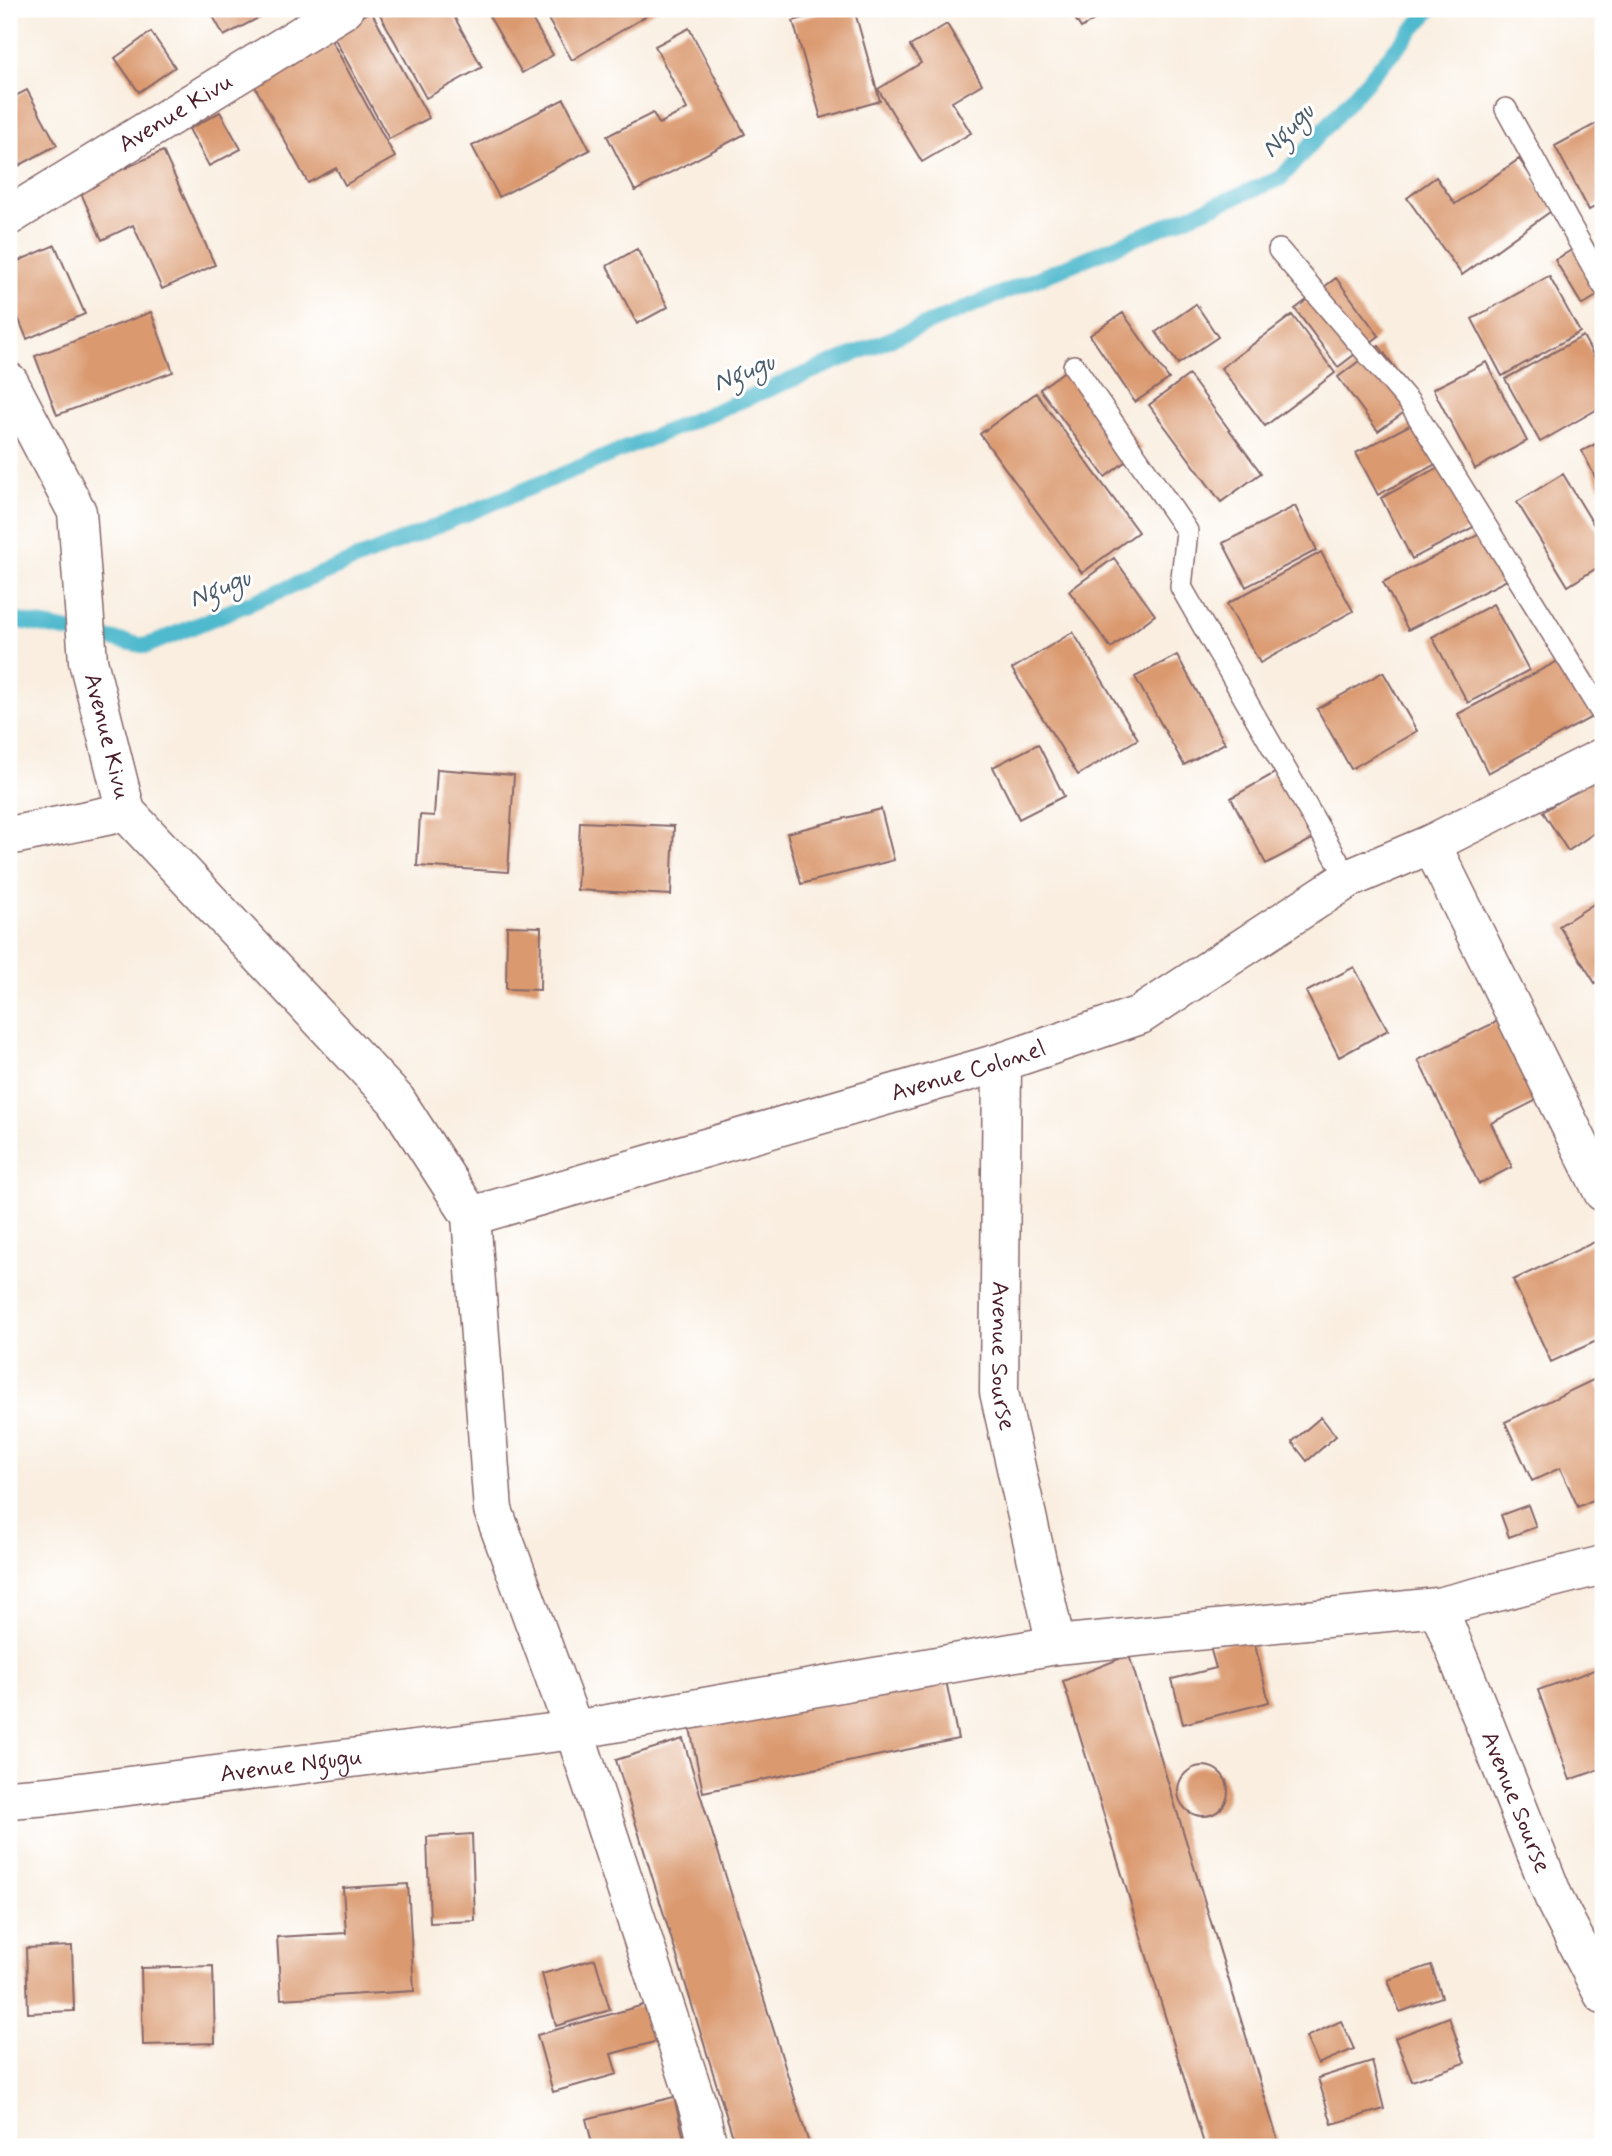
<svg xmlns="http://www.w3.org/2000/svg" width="1612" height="2156" viewBox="0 0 1612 2156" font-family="Mynerve,sans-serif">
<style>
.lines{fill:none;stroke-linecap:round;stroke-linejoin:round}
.stream{stroke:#50b9cd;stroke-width:16}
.building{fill:#da996e}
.lane-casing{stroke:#87676a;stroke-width:24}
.street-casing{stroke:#87676a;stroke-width:41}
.lane{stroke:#fff;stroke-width:21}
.street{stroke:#fff;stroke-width:38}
.labels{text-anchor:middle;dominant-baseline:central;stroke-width:6;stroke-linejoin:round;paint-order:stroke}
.street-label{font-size:24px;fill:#4a1f2b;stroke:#fff}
.water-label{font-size:26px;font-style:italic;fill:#4c5d6c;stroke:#fff}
</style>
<rect width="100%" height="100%" fill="#fff"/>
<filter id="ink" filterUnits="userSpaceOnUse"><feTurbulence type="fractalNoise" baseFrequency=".0143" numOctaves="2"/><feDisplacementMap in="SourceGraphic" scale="14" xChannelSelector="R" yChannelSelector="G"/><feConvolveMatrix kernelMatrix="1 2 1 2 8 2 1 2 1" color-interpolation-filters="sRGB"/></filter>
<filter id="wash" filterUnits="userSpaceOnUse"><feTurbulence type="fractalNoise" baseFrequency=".00686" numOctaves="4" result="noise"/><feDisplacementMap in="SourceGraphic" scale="28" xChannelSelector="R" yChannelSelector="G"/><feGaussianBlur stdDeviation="1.57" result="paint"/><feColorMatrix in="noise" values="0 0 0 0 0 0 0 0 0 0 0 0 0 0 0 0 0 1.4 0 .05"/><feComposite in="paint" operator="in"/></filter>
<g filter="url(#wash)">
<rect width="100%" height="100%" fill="#f9eee0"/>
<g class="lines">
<path class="stream" d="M 9,619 L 146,646 L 1281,178 L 1431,9"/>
</g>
<g id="blocks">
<path class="building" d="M 209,9 L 256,9 L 260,17 L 224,36 Z
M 377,9 L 450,9 L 482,67 L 426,98 Z
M 502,9 L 526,9 L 553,55 L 522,73 L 489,16 Z
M 542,9 L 658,9 L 572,60 Z
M 835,9 L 854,9 L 880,101 L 821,118 L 793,21 Z
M 1069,9 L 1111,9 L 1081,28 Z
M 371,11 L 429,118 L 389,139 L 331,32 Z
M 947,24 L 982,84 L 952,102 L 971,133 L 922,162 L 878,89 L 921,63 L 910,46 Z
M 689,28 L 745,134 L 635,191 L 607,136 L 653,113 L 659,124 L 687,109 L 655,46 Z
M 151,32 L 175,67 L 139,92 L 115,58 Z
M 328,34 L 395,157 L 345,185 L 336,168 L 308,183 L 249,76 Z
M 27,90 L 57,145 L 9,171 L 9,99 Z
M 564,99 L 590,150 L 499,197 L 472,146 Z
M 220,112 L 241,149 L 209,166 L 189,129 Z
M 1603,120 L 1603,202 L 1589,210 L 1555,146 Z
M 163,151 L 215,265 L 162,289 L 133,225 L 102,240 L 79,189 Z
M 1519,159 L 1554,209 L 1462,275 L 1407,198 L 1436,177 L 1455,204 Z
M 1590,239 L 1603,261 L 1603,292 L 1582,305 L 1555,260 Z
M 55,245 L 85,314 L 27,339 L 9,296 L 9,265 Z
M 637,249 L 668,307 L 637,324 L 607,266 Z
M 1549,276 L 1580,332 L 1502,376 L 1472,319 Z
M 1336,278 L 1379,336 L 1338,367 L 1295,309 Z
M 1196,304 L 1218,337 L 1178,364 L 1156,332 Z
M 151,312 L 173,372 L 57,415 L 35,356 Z
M 1123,313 L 1169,379 L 1135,402 L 1090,335 Z
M 1292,315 L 1335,373 L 1265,426 L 1221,368 Z
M 1583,336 L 1603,373 L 1603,406 L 1540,442 L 1505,379 Z
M 1379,346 L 1420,401 L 1378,431 L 1338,377 Z
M 1077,362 L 1142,449 L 1105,477 L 1040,389 Z
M 1486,362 L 1527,441 L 1475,469 L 1433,389 Z
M 1189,375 L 1261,473 L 1221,502 L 1149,405 Z
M 1036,393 L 1138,532 L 1082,573 L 980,434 Z
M 1425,417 L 1447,458 L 1378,495 L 1356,453 Z
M 1603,440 L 1603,493 L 1582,451 Z
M 1450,461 L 1483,522 L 1412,559 L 1381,498 Z
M 1563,474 L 1603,540 L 1603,564 L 1568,586 L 1517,502 Z
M 1295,506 L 1317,550 L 1246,587 L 1223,543 Z
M 1488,530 L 1513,577 L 1408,630 L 1383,582 Z
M 1321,552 L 1353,611 L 1260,663 L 1227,604 Z
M 1114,558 L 1155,615 L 1111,648 L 1069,591 Z
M 1493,604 L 1529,670 L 1468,703 L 1432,637 Z
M 1073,632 L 1138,739 L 1078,775 L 1012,669 Z
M 1573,653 L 1603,711 L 1488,773 L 1458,714 Z
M 1177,655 L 1225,743 L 1184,765 L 1135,677 Z
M 1383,672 L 1417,731 L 1351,769 L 1317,709 Z
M 1038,744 L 1064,796 L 1019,819 L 993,767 Z
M 437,769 L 514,775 L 508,872 L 417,866 L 420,815 L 434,816 Z
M 1280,770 L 1316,837 L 1266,864 L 1231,798 Z
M 1601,773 L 1603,827 L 1568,851 L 1543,812 Z
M 881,809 L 894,860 L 801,884 L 787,833 Z
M 580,822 L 674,826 L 671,895 L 577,890 Z
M 1603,898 L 1603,978 L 1595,983 L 1559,926 Z
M 507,926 L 541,927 L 540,990 L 506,989 Z
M 1354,967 L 1388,1030 L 1339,1057 L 1306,992 Z
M 1508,1016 L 1547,1095 L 1491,1123 L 1512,1167 L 1479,1184 L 1418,1060 Z
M 1603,1238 L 1603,1338 L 1551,1362 L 1513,1280 Z
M 1595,1379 L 1603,1396 L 1603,1495 L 1578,1507 L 1560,1468 L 1532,1481 L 1505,1422 Z
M 1321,1417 L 1336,1436 L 1307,1461 L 1292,1442 Z
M 1528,1505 L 1536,1527 L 1509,1537 L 1501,1515 Z
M 1253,1637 L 1269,1702 L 1183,1724 L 1172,1679 L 1216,1668 L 1210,1647 Z
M 1129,1655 L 1280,2147 L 1205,2147 L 1063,1681 Z
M 1603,1667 L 1603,1768 L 1570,1780 L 1538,1690 Z
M 944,1671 L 958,1739 L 703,1792 L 689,1723 Z
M 683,1739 L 810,2147 L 736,2147 L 616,1760 Z
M1178 1791a25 25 0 1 1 50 0a25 25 0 1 1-50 0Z
M 472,1834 L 475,1921 L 430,1923 L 427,1837 Z
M 408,1884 L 414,1991 L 281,1999 L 277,1937 L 346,1933 L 343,1888 Z
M 72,1946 L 74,2011 L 28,2013 L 26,1948 Z
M 595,1959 L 610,2010 L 556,2026 L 542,1974 Z
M 1431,1965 L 1442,1997 L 1400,2012 L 1388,1980 Z
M 213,1966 L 215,2043 L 143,2045 L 141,1968 Z
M 647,2004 L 658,2041 L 611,2054 L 617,2074 L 553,2092 L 537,2035 Z
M 1449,2017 L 1465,2063 L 1412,2081 L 1395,2038 Z
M 1341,2021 L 1354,2049 L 1318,2064 L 1306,2037 Z
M 1372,2061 L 1384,2109 L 1332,2124 L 1318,2078 Z
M 674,2097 L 686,2147 L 593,2147 L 586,2119 Z"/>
</g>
</g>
<g filter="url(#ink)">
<use href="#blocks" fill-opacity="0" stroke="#87676a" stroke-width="2"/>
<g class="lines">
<g class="lane-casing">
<path id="lane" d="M 1506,109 L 1603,285
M 1279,250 L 1409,402 L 1603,715
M 1074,366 L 1187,531 L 1181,587 L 1348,879"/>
</g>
<g class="street-casing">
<g id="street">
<path id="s1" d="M 9,216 L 344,9"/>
<path id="s2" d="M 9,382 L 77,512 L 88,661 L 126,812 L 396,1100 L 471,1216 L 493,1510 L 574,1730 L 701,2116 L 708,2147"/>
<path d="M 9,836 L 126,812"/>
<path d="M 1431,844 L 1603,1192"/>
<path id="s3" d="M 1002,1062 L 999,1392 L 1056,1645"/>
<path id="s4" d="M 471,1216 L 1002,1062 L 1140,1015 L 1348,879 L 1431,844 L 1603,757"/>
<path id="s5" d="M 1438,1607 L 1556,1903 L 1603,1994"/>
<path id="s6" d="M 9,1799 L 49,1796 L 574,1730 L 1056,1645 L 1438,1607 L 1603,1565"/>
</g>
</g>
<use href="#lane" class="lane"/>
<use href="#street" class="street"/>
</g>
</g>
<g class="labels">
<g class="street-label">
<text stroke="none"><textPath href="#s1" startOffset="196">Avenue Kivu</textPath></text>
<text stroke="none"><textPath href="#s2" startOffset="374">Avenue Kivu</textPath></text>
<text stroke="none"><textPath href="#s4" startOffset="518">Avenue Colonel</textPath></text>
<text stroke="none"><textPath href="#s3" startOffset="294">Avenue Sourse</textPath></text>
<text stroke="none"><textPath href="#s6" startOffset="284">Avenue Ngugu</textPath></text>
<text stroke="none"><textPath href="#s5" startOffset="210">Avenue Sourse</textPath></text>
</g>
<g class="water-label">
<text transform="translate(1288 131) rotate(-47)">Ngugu</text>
<text transform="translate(744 373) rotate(-22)">Ngugu</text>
<text transform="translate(220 589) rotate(-22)">Ngugu</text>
</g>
</g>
<rect width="1612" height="2156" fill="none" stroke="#fff" stroke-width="35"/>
</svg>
